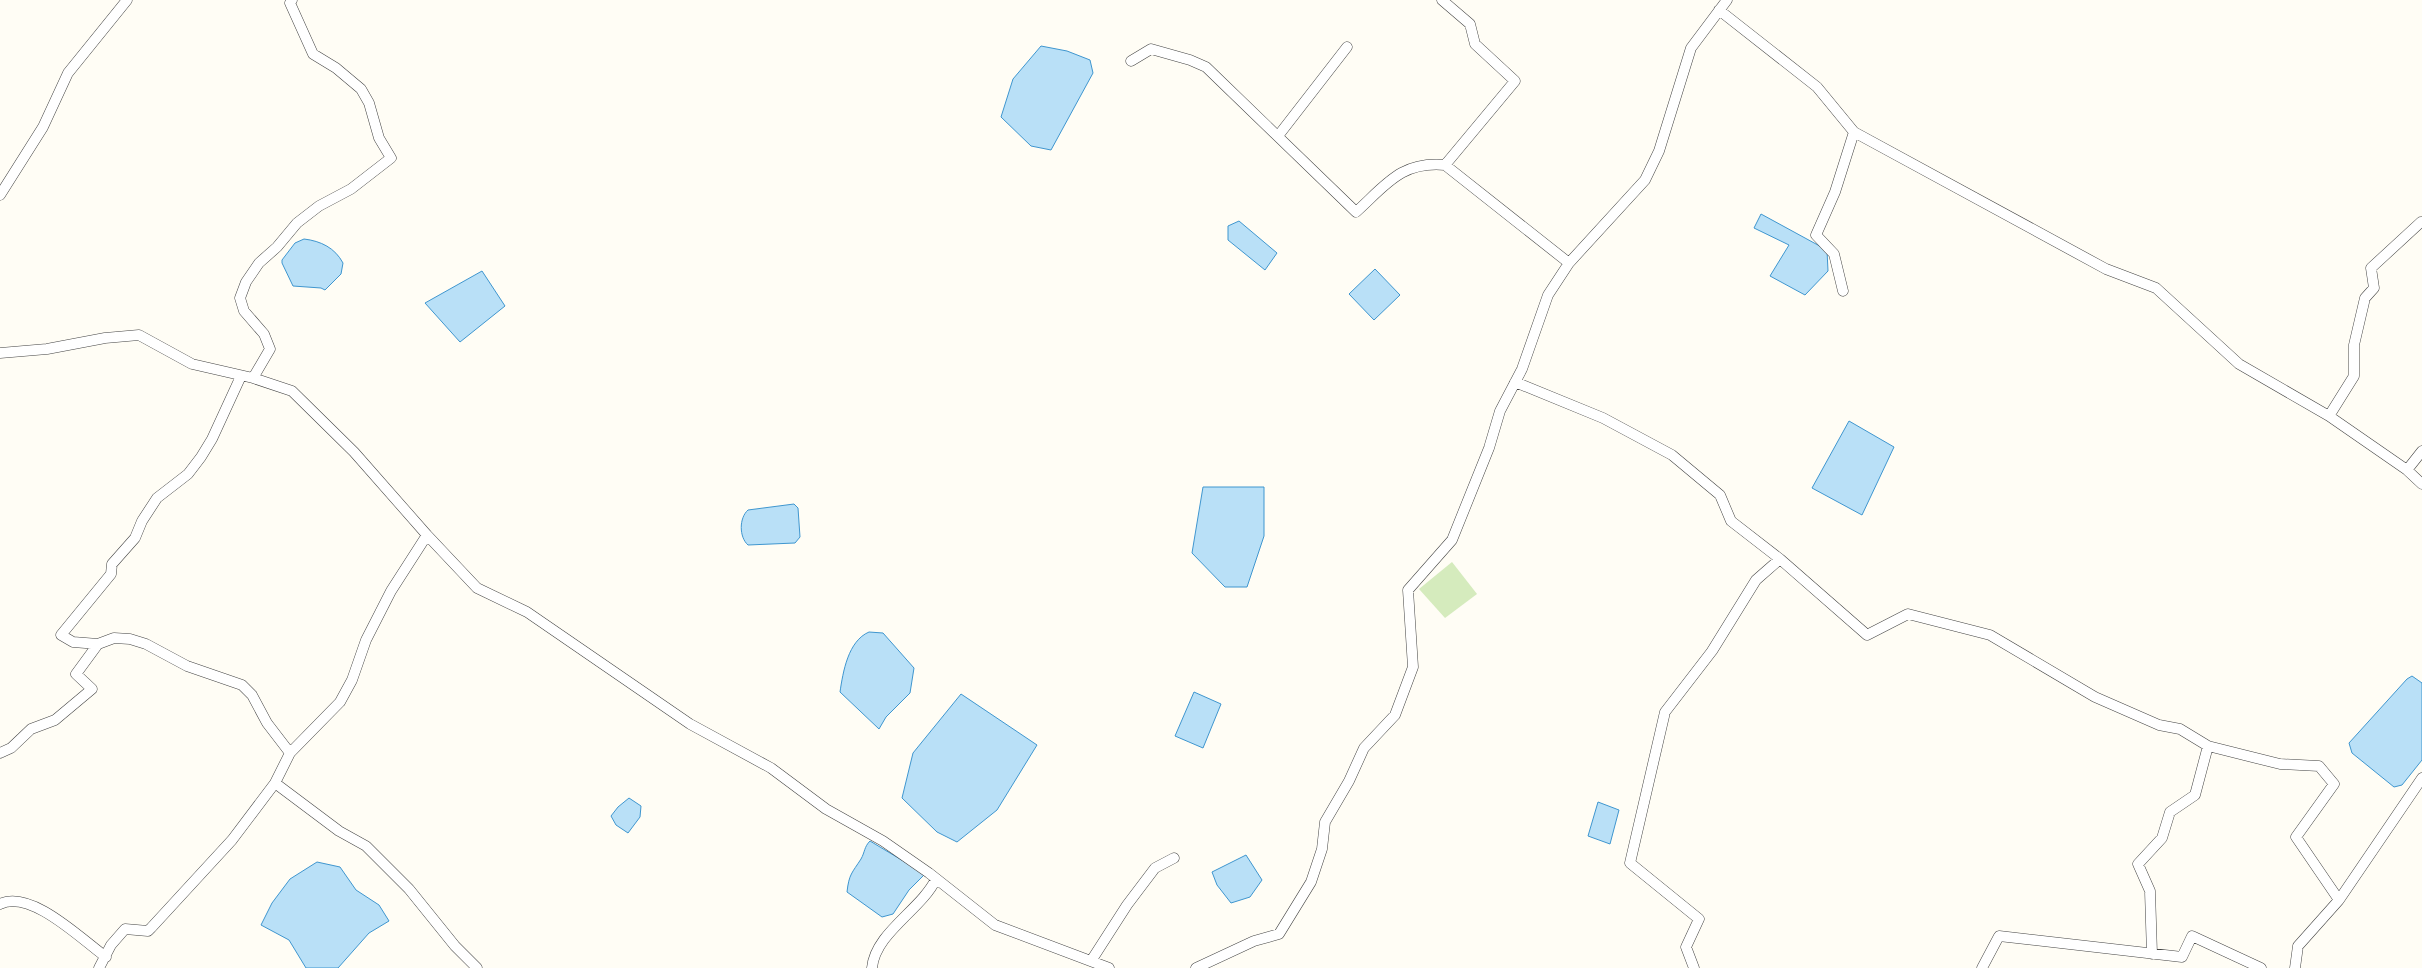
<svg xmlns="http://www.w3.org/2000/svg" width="2422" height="968" viewBox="0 0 2422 968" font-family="'Playfair Display',serif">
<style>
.green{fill:#d5ebbd}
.water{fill:#b9e0f7;stroke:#3f96cf}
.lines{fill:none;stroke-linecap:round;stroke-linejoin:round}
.minor-casing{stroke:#444;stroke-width:11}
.minor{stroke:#fff;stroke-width:10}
</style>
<rect width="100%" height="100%" fill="#fffdf5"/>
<path class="green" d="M 1452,562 L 1477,594 L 1445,618 L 1419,589 Z"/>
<path class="water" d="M 1041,46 L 1067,51 L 1090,60 L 1093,73 L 1051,150 L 1031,146 L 1001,117 L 1013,79 Z
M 1761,214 L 1827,250 L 1828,271 L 1805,295 L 1770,276 L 1789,245 L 1754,228 Z
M 1239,221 L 1277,253 L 1265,270 L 1228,240 L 1228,226 Z
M 304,239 C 321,241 335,248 343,263 L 341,274 L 325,290 L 321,288 L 293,286 L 282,263 L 282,260 L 295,243 Z
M 1375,269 L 1400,295 L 1374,320 L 1349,294 Z
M 482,271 L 505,306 L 460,342 L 425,303 Z
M 1849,421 L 1894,447 L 1862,515 L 1812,488 Z
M 1203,487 L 1264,487 L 1264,536 L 1247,587 L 1225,587 L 1192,553 Z
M 794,504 L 798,508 L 800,537 L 795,543 L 748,545 C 739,537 739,518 748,510 Z
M 869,632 L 883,633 L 914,668 L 910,693 L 886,717 L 879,729 L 840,692 C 843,672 848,641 869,632 Z
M 2412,676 L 2422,683 L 2422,760 L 2402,785 L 2394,787 L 2352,753 L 2349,743 L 2407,679 Z
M 1194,692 L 1221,704 L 1203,748 L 1175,736 Z
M 961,694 L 1037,745 L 997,810 L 957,842 L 937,832 L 902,798 L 913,753 Z
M 629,798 L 641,806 L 640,817 L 628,833 L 616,825 L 611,816 L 618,807 Z
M 1598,802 L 1619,810 L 1610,844 L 1588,836 Z
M 870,841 L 925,874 L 909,890 L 893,914 L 882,917 L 847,892 C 849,874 852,873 861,859 C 865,852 864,847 870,841 Z
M 1246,855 L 1262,880 L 1250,897 L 1231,903 L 1217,885 L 1212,872 Z
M 317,862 L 340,867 L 356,890 L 379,905 L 389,921 L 369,933 L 338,968 L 306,968 L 289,940 L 261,925 L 272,903 L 290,879 Z"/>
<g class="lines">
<g class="minor-casing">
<path id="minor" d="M 1442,0 L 1470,24 L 1475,44 L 1515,81 L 1445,165
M 1719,10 L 1817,87 L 1854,132 L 2106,269 L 2156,288 L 2239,364 L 2329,416 L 2407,470 L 2422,484
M 1131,61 L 1151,49 L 1190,60 L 1206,67 L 1356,212 C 1386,185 1401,161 1445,165 L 1569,263
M 1278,136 L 1347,47
M 0,195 L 43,127 L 68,73 L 127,0
M 1843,291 L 1834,254 L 1816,235 L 1835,192 L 1854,132
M 0,353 L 47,349 L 105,338 L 139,335 L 192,364 L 253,378 L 292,391 L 354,452 L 427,535 L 477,588 L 527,612 L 690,724 L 771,768 L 826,809 L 883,841 L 929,873 L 995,925 L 1109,968
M 241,376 L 212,439 L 201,457 L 188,474 L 157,498 L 142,521 L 135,538 L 112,564 L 111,574 L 61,635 L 73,642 L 98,644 L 114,638 L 130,639 L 146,644 L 187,666 L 242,685 L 252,695 L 267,723 L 290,753
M 253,378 L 270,349 L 264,334 L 244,311 L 240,298 L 246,282 L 259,263 L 277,247 L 297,223 L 319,206 L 351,189 L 391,158 L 379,138 L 369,103 L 361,89 L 336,68 L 313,54 L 290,3 L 292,0
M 1515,382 L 1603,418 L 1672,455 L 1720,495 L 1731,521 L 1780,559 L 1867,635 L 1908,614 L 1990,635 L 2095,697 L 2159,725 L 2180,729 L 2208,746 L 2280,764 L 2319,766 L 2334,784 L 2296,837 L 2339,900
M 2329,416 L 2354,376 L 2354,345 L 2365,298 L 2374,288 L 2371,268 L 2421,222
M 2407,470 L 2422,451
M 0,753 L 11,748 L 31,729 L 55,720 L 92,689 L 76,674 L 98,644
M 275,783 L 339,831 L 366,846 L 409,889 L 455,946 L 477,968
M 0,904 C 31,889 81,939 106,957
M 2152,954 L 2150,891 L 2138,864 L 2162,838 L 2170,812 L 2195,795 L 2208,746
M 1091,961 L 1127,905 L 1155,868 L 1174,858
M 99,968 L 111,945 L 125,929 L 148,931 L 151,928 L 232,840 L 275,783 L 290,753 L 340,702 L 352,680 L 366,640 L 391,591 L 427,535
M 872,968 C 875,933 921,910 936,879
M 1196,968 L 1254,941 L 1279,934 L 1311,882 L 1322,849 L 1325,822 L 1349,781 L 1364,748 L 1395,715 L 1413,667 L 1408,590 L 1452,540 L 1489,448 L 1500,411 L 1522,369 L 1548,295 L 1569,263 L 1645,180 L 1659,151 L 1691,48 L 1727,0
M 1694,968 L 1686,947 L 1699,919 L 1630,863 L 1665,712 L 1712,651 L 1756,580 L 1780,559
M 1982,968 L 1999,936 L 2182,957 L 2192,936 L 2261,968
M 2295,968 L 2298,946 L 2339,900 L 2422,778"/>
</g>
<use href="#minor" class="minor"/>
</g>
</svg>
